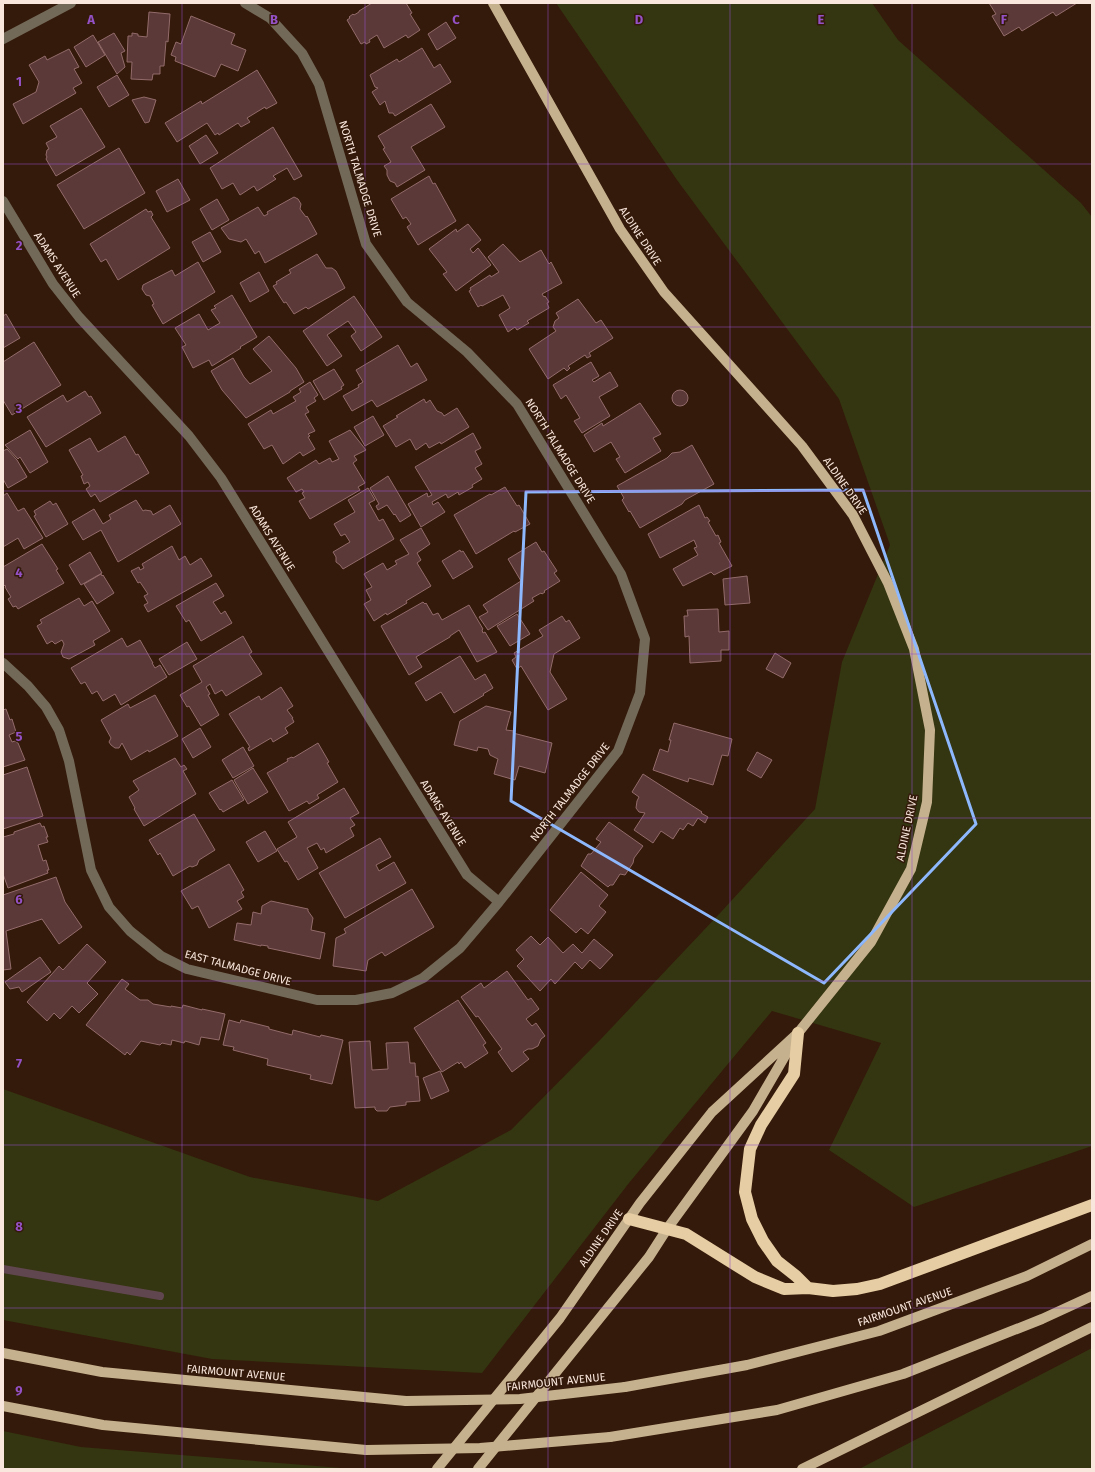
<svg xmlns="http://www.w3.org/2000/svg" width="1095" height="1472" viewBox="0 0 1095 1472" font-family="'Fira Sans',sans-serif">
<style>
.green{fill:#343511}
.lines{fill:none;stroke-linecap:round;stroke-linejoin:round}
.stream{stroke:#60464e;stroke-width:8}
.building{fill:#5b3939;stroke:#926b6a}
.minor{stroke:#736958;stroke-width:10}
.major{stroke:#c6b18e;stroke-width:10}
.highway{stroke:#e7cda3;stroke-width:12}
.major-bridge{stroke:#c6b18e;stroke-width:10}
.marked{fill:none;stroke:#8eb8fd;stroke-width:3;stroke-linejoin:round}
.grid{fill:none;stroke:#9451c5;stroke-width:1;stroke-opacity:0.55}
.labels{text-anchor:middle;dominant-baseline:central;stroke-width:3;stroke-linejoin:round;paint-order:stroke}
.street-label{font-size:11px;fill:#f9e6dc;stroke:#341a0a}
.grid-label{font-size:13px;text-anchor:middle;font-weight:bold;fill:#9451c5;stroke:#341a0a;stroke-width:3;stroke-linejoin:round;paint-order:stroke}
</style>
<rect width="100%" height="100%" fill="#341a0a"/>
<path class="green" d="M 556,3 L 872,3 L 898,40 L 1081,203 L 1092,217 L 1092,1146 L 914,1207 L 829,1150 L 881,1043 L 772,1011 L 629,1183 L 482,1373 L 212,1359 L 3,1320 L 3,1089 L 250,1177 L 378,1201 L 511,1130 L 600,1040 L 721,912 L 815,809 L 842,662 L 890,545 L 839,399 L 677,180 Z
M 1092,1348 L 1092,1469 L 859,1469 Z
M 3,1431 L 81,1447 L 354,1469 L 3,1469 Z"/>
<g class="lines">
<path class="stream" d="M 3,1269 L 160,1296"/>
</g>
<path class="building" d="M 372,3 L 406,3 L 412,13 L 410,14 L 420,30 L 408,38 L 406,35 L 384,48 L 377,35 L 369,40 L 370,42 L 366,44 L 365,42 L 361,44 L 347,20 L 350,18 L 349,17 L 353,14 L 354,15 L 359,12 L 359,11 Z
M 989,3 L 1077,3 L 1056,16 L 1053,12 L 1022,31 L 1019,27 L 1004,36 L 992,16 L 996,14 Z
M 149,12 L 170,14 L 168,42 L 166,41 L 164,66 L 160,66 L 160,74 L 153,74 L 152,80 L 131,79 L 132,62 L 127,62 L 128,36 L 132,36 L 132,33 L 138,34 L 138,36 L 147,37 Z
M 191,16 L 235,34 L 231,44 L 246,50 L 238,71 L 221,64 L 215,77 L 175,61 L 176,57 L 171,55 L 176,42 L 181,44 Z
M 446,22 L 456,38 L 437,50 L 428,34 Z
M 114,33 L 125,51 L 121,53 L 125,67 L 117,74 L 98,42 Z
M 93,35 L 105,55 L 86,67 L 74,47 Z
M 422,48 L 434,68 L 440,64 L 451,82 L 395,116 L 393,113 L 389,113 L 385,101 L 380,105 L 372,92 L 378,88 L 375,87 L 370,75 L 397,59 L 399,62 Z
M 69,49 L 79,67 L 74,69 L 82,83 L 73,88 L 76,93 L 23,124 L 13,104 L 36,92 L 39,82 L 29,65 L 45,56 L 47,60 Z
M 257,70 L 277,103 L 266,109 L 265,107 L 247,118 L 250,122 L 241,127 L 238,123 L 219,135 L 218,133 L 215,135 L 207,123 L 177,142 L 165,123 L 201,101 L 202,104 Z
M 117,75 L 129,95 L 109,107 L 97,87 Z
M 144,97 L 156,100 L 149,122 L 145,123 L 132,100 Z
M 431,104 L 445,127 L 411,147 L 425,170 L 397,187 L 395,183 L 390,181 L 387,175 L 387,170 L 384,166 L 391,162 L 383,149 L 385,148 L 378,136 Z
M 81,108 L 105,147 L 56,176 L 46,159 L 47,157 L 46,155 L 47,150 L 49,149 L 46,143 L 57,137 L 50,126 Z
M 273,127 L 302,176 L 294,180 L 287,168 L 273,176 L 276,179 L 257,191 L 254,186 L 240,195 L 233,183 L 222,189 L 210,168 Z
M 206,135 L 218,153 L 200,164 L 189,146 Z
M 119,148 L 145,193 L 84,229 L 57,185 Z
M 429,176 L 433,184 L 435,183 L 456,221 L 418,245 L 407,227 L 411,224 L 406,217 L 403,219 L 391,199 Z
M 178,179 L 190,200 L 167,212 L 156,191 Z
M 294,197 L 298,199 L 301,204 L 300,209 L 306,217 L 307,216 L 317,234 L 265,263 L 259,251 L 255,254 L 246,239 L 241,242 L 229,239 L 221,228 L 258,207 L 264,216 L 268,214 L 267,212 Z
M 217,199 L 229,220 L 212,230 L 200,209 Z
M 146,209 L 148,212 L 151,211 L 153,215 L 151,217 L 170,248 L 118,280 L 106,259 L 101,262 L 90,244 Z
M 468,224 L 481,240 L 470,249 L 473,253 L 478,248 L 491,265 L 456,291 L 443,274 L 447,272 L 429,249 L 456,229 L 457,232 Z
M 210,232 L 221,252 L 203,262 L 192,242 Z
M 503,244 L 520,262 L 541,250 L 549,264 L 551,262 L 562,283 L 542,294 L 544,297 L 545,296 L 549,302 L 547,303 L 549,308 L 527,321 L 529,323 L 517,330 L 515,327 L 508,332 L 499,315 L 510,308 L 503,295 L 482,306 L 481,305 L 478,307 L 469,291 L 471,290 L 470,288 L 490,275 L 491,277 L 499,272 L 488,257 Z
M 317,254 L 326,268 L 332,268 L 336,271 L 345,288 L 308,309 L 306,307 L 294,314 L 286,302 L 284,303 L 273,286 L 277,284 L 276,282 L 291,273 L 289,270 Z
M 198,262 L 215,292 L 163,324 L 152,305 L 154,304 L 150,296 L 146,295 L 142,289 L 143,285 L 172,270 L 175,276 Z
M 259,272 L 269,291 L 250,302 L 240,283 Z
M 232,295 L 257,337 L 240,347 L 241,348 L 212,366 L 209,360 L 193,368 L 182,347 L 186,345 L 175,328 L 199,314 L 208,330 L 220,323 L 211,310 L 216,308 L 214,306 Z
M 354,296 L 382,337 L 361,351 L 351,336 L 356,332 L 348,321 L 327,335 L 342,356 L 327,366 L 303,331 Z
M 578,299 L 596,323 L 601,320 L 613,338 L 589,353 L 591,356 L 587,358 L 585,355 L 568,366 L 570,368 L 567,371 L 564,368 L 548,379 L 529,349 L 556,331 L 553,327 L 555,321 L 559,318 L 556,313 Z
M 6,314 L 20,338 L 3,348 L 3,316 Z
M 269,336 L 296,368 L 304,382 L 290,391 L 290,392 L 246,418 L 222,390 L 211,371 L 233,358 L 244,377 L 250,384 L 272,371 L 253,349 Z
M 34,342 L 61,385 L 12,415 L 3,400 L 3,362 Z
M 398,345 L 411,367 L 417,363 L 427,380 L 377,407 L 372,400 L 352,411 L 343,396 L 359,387 L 358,385 L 363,382 L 356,370 Z
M 591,362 L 599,376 L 592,380 L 594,382 L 610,372 L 618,386 L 599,397 L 610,416 L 582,433 L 574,421 L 580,418 L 566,395 L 561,399 L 553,385 Z
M 334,369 L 344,385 L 341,387 L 342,389 L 324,400 L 313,381 Z
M 310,382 L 318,395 L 314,398 L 316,401 L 306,407 L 309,412 L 305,414 L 315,431 L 308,434 L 310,436 L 308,437 L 315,449 L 303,456 L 300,452 L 283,464 L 272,445 L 264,449 L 248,424 L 271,410 L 273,414 L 296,401 L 293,397 L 301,392 L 299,389 Z
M672 398a8 8 0 1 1 16 0a8 8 0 1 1-16 0Z
M 85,391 L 89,397 L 91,396 L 101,413 L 46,447 L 27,417 L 63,395 L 67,402 Z
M 424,399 L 426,403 L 430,400 L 437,411 L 442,413 L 444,416 L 457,408 L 469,427 L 441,444 L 440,442 L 429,448 L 426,443 L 416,450 L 410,439 L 396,447 L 383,426 L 398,417 L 396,416 Z
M 640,403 L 661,434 L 653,438 L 661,451 L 625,473 L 616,459 L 620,457 L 611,442 L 594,452 L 584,435 L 602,423 L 603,426 Z
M 373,416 L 384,435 L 365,446 L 354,427 Z
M 30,430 L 48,462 L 30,473 L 20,457 L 18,459 L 5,445 Z
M 350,430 L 366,450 L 354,456 L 357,460 L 353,463 L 365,483 L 358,487 L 360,490 L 310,519 L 299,501 L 305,498 L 302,493 L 304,492 L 302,489 L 296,492 L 287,478 L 316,460 L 319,464 L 330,458 L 332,462 L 339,459 L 329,441 Z
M 473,433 L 481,448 L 475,451 L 482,464 L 475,468 L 482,479 L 472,485 L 473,487 L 459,495 L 458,492 L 448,498 L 446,494 L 432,502 L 433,505 L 438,502 L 445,512 L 421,527 L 408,504 L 427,493 L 428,497 L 432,495 L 415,467 Z
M 125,436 L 136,455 L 138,454 L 149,473 L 100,502 L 95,494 L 91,497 L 86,489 L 90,486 L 88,482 L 84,484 L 81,476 L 83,475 L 69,450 L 90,438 L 98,452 Z
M 692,445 L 714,484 L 685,500 L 682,504 L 640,528 L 630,511 L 629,512 L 622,500 L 624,498 L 617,486 L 667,458 L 672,453 L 680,452 Z
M 7,449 L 17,460 L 27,477 L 8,488 L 3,479 L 3,451 Z
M 388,476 L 411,515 L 400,522 L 395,514 L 394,515 L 387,505 L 378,510 L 376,506 L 379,504 L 370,488 Z
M 505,487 L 517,506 L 519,505 L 530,524 L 515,532 L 514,531 L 476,554 L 454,515 L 490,494 L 491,495 Z
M 368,488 L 375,500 L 369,503 L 379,521 L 383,519 L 394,539 L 343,569 L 340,565 L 336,562 L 336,557 L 333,552 L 350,542 L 345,534 L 341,536 L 334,524 L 355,512 L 348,500 Z
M 7,493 L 18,511 L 24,508 L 43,538 L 24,549 L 18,538 L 3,547 L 3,496 Z
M 136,500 L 143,511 L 145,510 L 151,511 L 153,515 L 170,505 L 181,524 L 118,562 L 101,530 L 83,540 L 72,522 L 94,509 L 103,524 L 111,519 L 109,515 Z
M 50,501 L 53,505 L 56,503 L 68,524 L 46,537 L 34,516 L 36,515 L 34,511 Z
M 699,505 L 705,518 L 707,517 L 710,521 L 708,522 L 716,536 L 718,535 L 721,542 L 719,543 L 732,566 L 714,575 L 711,572 L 683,586 L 673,569 L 698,555 L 694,548 L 697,547 L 694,540 L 660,558 L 648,534 Z
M 421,528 L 430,544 L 417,553 L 421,560 L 417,563 L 431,586 L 406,601 L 407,603 L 387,615 L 386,613 L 374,621 L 364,604 L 371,600 L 366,590 L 372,587 L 364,574 L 383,563 L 387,570 L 397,564 L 395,561 L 409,554 L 400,540 Z
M 536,542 L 542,552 L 544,551 L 557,571 L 554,573 L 560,581 L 544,591 L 545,592 L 542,594 L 541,593 L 532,598 L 534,601 L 488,630 L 479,617 L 488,612 L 483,605 L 521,581 L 508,559 Z
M 42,544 L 58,569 L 56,570 L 64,583 L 18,609 L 16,606 L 13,607 L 8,599 L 11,597 L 5,587 L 6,586 L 3,585 L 3,567 Z
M 172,546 L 179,560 L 185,556 L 190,565 L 201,558 L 212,576 L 148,612 L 144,605 L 148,603 L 144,596 L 148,594 L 140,582 L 138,583 L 131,571 L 139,567 L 140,570 L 144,568 L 142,564 Z
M 460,550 L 461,552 L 463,551 L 473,567 L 453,579 L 442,561 Z
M 90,552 L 102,573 L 81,585 L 69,565 Z
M 101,574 L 102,576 L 103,575 L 114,593 L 97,604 L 84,584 Z
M 747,576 L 750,603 L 725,605 L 723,579 Z
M 216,583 L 224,596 L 213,602 L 221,614 L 225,611 L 232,623 L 201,641 L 189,620 L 186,622 L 176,606 Z
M 79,598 L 84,606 L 92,601 L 110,631 L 93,641 L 95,645 L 69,659 L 63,657 L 61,652 L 64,644 L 62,640 L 55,644 L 52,641 L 47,644 L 37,626 L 42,623 L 40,620 Z
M 423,602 L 425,604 L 426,603 L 433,615 L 438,613 L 442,620 L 469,605 L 483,629 L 482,630 L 483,633 L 485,632 L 497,652 L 477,662 L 459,630 L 450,636 L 450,637 L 416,657 L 422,667 L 409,675 L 381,626 Z
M 718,609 L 719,632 L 729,631 L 729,650 L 721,650 L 721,661 L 690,663 L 689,636 L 685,637 L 684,616 L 688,616 L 687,610 Z
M 517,614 L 530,634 L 510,646 L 497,626 Z
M 562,616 L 566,622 L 569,620 L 580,638 L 554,654 L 550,672 L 567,699 L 548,710 L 521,666 L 517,669 L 512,660 L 516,657 L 514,653 L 543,636 L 539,630 Z
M 243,636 L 252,652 L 249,654 L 262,674 L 226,696 L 222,690 L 215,694 L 210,684 L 206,687 L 210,694 L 208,695 L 219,715 L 201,726 L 189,706 L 187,707 L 180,695 L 202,682 L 193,666 Z
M 122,638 L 127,647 L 140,640 L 153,663 L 152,663 L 155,668 L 160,665 L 167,677 L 121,705 L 115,694 L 103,701 L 97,691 L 92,694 L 85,682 L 81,684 L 71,668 Z
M 187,642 L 197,659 L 169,675 L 159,659 Z
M 775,653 L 791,663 L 783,678 L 766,669 Z
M 460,656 L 475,680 L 485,674 L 493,688 L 483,694 L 484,695 L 454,713 L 441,692 L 426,701 L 415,683 Z
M 281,687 L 293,706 L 287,710 L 293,718 L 292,718 L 294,722 L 285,728 L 288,733 L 273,742 L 271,738 L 249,751 L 248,748 L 250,747 L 229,714 L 259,696 L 261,700 Z
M 155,695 L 178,736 L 149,752 L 148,750 L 131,760 L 122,743 L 119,748 L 115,748 L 111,745 L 109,742 L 111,738 L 101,720 L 128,704 L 130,708 Z
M 486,706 L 511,712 L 506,730 L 514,731 L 513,733 L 552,743 L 545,773 L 519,766 L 515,780 L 494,774 L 498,759 L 490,755 L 488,749 L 478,747 L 477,751 L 454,745 L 460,721 Z
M 6,709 L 10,720 L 12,719 L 16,732 L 9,735 L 12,742 L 15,741 L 18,743 L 25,760 L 3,767 L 3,710 Z
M 674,723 L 732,739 L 728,756 L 722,755 L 713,785 L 689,778 L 688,782 L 653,770 L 660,749 L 668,752 L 671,740 L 669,740 Z
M 200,728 L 211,747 L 193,758 L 182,739 Z
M 318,743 L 329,762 L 327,763 L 338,782 L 317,795 L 319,798 L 309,804 L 307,801 L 289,811 L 267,773 L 288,761 L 287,759 L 292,757 L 293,758 Z
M 243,747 L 254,766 L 233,778 L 222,760 Z
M 757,752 L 772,760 L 761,778 L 747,770 Z
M 175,758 L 181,767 L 184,765 L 187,769 L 183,771 L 196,794 L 144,826 L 134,809 L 135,808 L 129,797 L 139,790 L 133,781 Z
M 27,767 L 43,816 L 3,829 L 3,775 Z
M 253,768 L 268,792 L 248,804 L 234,780 Z
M 643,774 L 702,812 L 701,813 L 708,817 L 705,823 L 698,818 L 693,826 L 688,823 L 683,830 L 680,828 L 673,839 L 661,831 L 653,843 L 634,830 L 645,813 L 639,812 L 636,808 L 637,801 L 639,797 L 632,792 Z
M 232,780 L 244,800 L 223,812 L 221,809 L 220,810 L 209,793 Z
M 344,788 L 359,813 L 350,818 L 355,825 L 350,828 L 354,836 L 326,853 L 324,848 L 321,850 L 317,843 L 307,848 L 318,868 L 298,880 L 287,861 L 285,862 L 277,849 L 297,837 L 288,822 Z
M 194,814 L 215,850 L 199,860 L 197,865 L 192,867 L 190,866 L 173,876 L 160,853 L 158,855 L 149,840 Z
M 609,822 L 643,846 L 634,858 L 633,863 L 625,875 L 620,874 L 613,885 L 610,885 L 608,887 L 581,866 L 588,854 L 591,854 L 601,842 L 596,839 Z
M 40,823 L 42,827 L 44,826 L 48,837 L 46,837 L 48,842 L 38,845 L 43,861 L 46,860 L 49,870 L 47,870 L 48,873 L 8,888 L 3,874 L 3,837 L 14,834 L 14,832 Z
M 265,831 L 277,851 L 258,862 L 246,842 Z
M 380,838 L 391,857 L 376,865 L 379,871 L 394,862 L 406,883 L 345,918 L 319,873 Z
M 229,864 L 244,890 L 241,892 L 244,897 L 237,901 L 242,909 L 209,928 L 198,906 L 192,909 L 181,891 Z
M 581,872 L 608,895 L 599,906 L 606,912 L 588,934 L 581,928 L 576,933 L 550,910 Z
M 56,877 L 65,902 L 82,927 L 59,944 L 42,919 L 6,931 L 11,969 L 3,970 L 3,895 Z
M 412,889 L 434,927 L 385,956 L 382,952 L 368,960 L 366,971 L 333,966 L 336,938 L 346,933 L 344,929 Z
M 271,901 L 308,909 L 308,911 L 313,918 L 311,930 L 325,933 L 320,959 L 268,948 L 268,946 L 261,945 L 261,946 L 234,940 L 237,923 L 251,925 L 253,912 L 261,914 L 262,906 Z
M 531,936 L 540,945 L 548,937 L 563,953 L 573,944 L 582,953 L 594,939 L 613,955 L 600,969 L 590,960 L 582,969 L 575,962 L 555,984 L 551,979 L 540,991 L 517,966 L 524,959 L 516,950 Z
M 87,944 L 106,962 L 87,983 L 98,994 L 79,1013 L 72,1006 L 60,1019 L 54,1013 L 47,1021 L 27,1002 L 59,966 L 63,970 Z
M 40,957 L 51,972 L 22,992 L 19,987 L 10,989 L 5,982 Z
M 507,971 L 528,1000 L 531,998 L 539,1009 L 526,1019 L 532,1026 L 536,1023 L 545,1036 L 541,1039 L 538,1046 L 532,1049 L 528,1049 L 523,1052 L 529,1059 L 512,1072 L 498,1052 L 502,1049 L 478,1016 L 476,1017 L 461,997 L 481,983 L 484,988 Z
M 122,979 L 129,984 L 125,989 L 140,1000 L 148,1000 L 153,1004 L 171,1007 L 171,1006 L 182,1008 L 183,1005 L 202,1010 L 202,1009 L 225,1014 L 219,1040 L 201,1037 L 199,1045 L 185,1041 L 184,1043 L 172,1040 L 171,1045 L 162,1043 L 160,1045 L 141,1041 L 130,1055 L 127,1052 L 125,1055 L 86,1025 Z
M 458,1000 L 486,1043 L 483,1045 L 488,1053 L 465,1068 L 461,1062 L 459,1064 L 458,1062 L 442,1072 L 414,1028 Z
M 229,1020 L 240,1023 L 241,1020 L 269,1027 L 269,1029 L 292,1035 L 293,1030 L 320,1037 L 321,1035 L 343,1040 L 332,1084 L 310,1079 L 311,1075 L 267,1065 L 268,1059 L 233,1050 L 234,1047 L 223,1045 Z
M 370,1041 L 372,1070 L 388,1069 L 386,1043 L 408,1042 L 410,1063 L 415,1063 L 416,1077 L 418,1076 L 420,1101 L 406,1102 L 406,1105 L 390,1107 L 387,1111 L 377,1111 L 375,1109 L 375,1107 L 355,1108 L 349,1042 Z
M 440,1071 L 449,1091 L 431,1099 L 423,1078 Z"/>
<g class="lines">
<path class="minor" d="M 3,39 L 71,3
M 3,201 L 53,284 L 79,317 L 189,436 L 221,478 L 467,875 L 499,902
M 3,663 L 28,686 L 46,707 L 59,730 L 69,761 L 91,870 L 109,907 L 130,931 L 161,956 L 187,969 L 317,1000 L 356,1000 L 392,993 L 423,978 L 460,948 L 499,902 L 618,751 L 640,693 L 645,639 L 621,574 L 517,404 L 467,352 L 407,302 L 366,244 L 319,84 L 302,53 L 270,18 L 245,3"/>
<path class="major" d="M 3,1353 L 102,1372 L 406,1401
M 625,1387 L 747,1365 L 879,1331 L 1027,1276 L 1092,1244
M 3,1406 L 103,1425 L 366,1450
M 610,1437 L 777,1410 L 903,1374 L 1042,1319 L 1092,1296
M 437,1469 L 560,1318 L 640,1203 L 712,1112 L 798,1033 L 871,942 L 911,869 L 927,802 L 930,730 L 914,649 L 888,583 L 853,515 L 802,446 L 664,292 L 620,229 L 493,3
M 478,1469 L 649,1257 L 667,1229 L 753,1111 L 793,1042
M 802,1469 L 1092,1327"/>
<path class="highway" d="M 798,1033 L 794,1074 L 761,1125 L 750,1149 L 745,1192 L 752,1219 L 763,1241 L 777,1261 L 796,1276 L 808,1288
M 629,1219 L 686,1234 L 755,1277 L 784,1289 L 808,1288 L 833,1291 L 857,1289 L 880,1284 L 1092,1205"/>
<path class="major-bridge" d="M 406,1401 L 520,1399 L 625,1387
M 366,1450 L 480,1448 L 610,1437"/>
</g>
<path class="marked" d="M 863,490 L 976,824 L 824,983 L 511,801 L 526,492 Z"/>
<path class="grid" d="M 182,3 L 182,1469M 365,3 L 365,1469M 548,3 L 548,1469M 730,3 L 730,1469M 912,3 L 912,1469M 3,164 L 1092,164M 3,327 L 1092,327M 3,491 L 1092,491M 3,654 L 1092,654M 3,818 L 1092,818M 3,981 L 1092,981M 3,1145 L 1092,1145M 3,1308 L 1092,1308"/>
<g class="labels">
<g class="street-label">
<text transform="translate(360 179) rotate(73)">NORTH TALMADGE DRIVE</text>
<text transform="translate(640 236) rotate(57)">ALDINE DRIVE</text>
<text transform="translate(57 265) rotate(57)">ADAMS AVENUE</text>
<text transform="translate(560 451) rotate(58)">NORTH TALMADGE DRIVE</text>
<text transform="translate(845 486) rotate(55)">ALDINE DRIVE</text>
<text transform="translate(272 538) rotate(58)">ADAMS AVENUE</text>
<text transform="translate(570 792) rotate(-52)">NORTH TALMADGE DRIVE</text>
<text transform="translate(443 813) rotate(58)">ADAMS AVENUE</text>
<text transform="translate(907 828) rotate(-78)">ALDINE DRIVE</text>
<text transform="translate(238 968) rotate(15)">EAST TALMADGE DRIVE</text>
<text transform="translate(601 1238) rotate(-55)">ALDINE DRIVE</text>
<text transform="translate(905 1307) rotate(-19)">FAIRMOUNT AVENUE</text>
<text transform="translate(236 1373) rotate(5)">FAIRMOUNT AVENUE</text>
<text transform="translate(556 1382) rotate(-6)">FAIRMOUNT AVENUE</text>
</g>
</g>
<g class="grid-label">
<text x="91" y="24">A</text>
<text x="274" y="24">B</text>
<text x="456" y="24">C</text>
<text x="639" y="24">D</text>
<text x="821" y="24">E</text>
<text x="1004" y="24">F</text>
<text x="19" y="86">1</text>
<text x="19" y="250">2</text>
<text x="19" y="413">3</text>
<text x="19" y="577">4</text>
<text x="19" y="741">5</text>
<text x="19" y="904">6</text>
<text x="19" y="1068">7</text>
<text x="19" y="1231">8</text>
<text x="19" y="1395">9</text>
</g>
<rect width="1095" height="1472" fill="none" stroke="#f9e6dc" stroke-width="8"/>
</svg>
